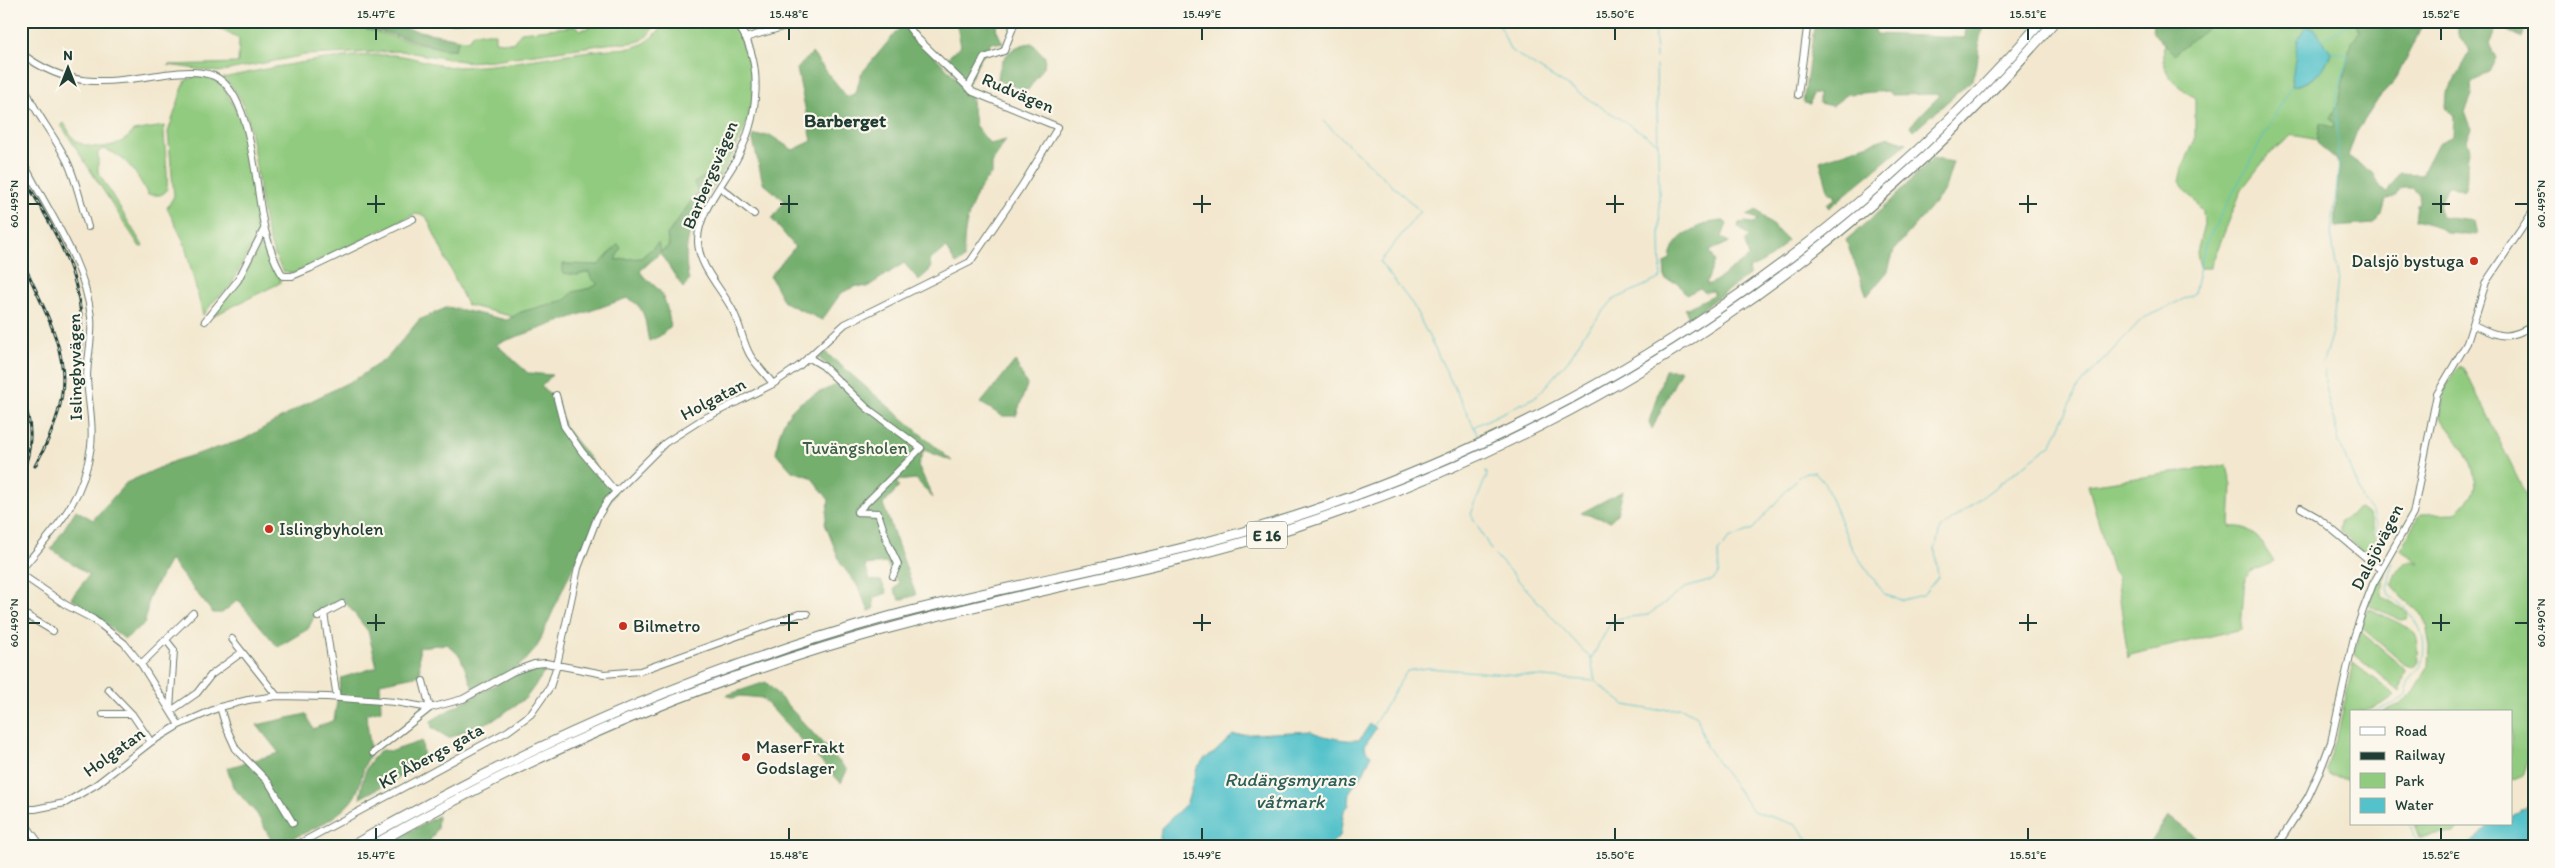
<svg xmlns="http://www.w3.org/2000/svg" width="2555" height="868" viewBox="0 0 2555 868" font-family="Itim,sans-serif">
<style>
.green{fill:#91cb7f;stroke:#58845a;fill-rule:evenodd}
.forest{fill:#74af6e;stroke:#4a7651}
.water{fill:#54c2cb;stroke:#3a8080}
.lines{fill:none;stroke-linecap:round;stroke-linejoin:round}
.stream{stroke:#54c2cb;stroke-width:1}
.minor-casing{stroke:#69796a;stroke-width:8}
.highway-casing{stroke:#69796a;stroke-width:11}
.minor{stroke:#fff;stroke-width:6}
.highway{stroke:#fff;stroke-width:9}
.rail-casing{stroke:#1f3d34;stroke-width:3}
.rail{stroke:#fbf7ec;stroke-width:1;stroke-dasharray:4;stroke-linecap:butt}
.ticks{fill:none;stroke:#1f3d34;stroke-width:2}
.poi-dot{fill:#c8321e;stroke:#fbf7ec;stroke-width:2}
.labels{text-anchor:middle;dominant-baseline:central;stroke-width:4.5;stroke-linejoin:round;paint-order:stroke}
.shield{fill:#fbf7ec;stroke:#61756b;stroke-width:1}
.shield-label{font-size:16px;font-weight:bold;fill:#1f3d34}
.street-label{font-size:18px;fill:#1f3d34;stroke:#fbf7ec}
.poi-label{font-size:18px;fill:#1f3d34;stroke:#fbf7ec;text-anchor:start}
.park-label{font-size:18px;fill:#3c6047;stroke:#fbf7ec}
.neighbourhood-label{font-size:19px;font-weight:bold;fill:#1f3d34;stroke:#fbf7ec}
.water-label{font-size:19px;font-style:italic;fill:#2c5e5a;stroke:#fbf7ec}
.neatline{fill:none;stroke:#1f3d34;stroke-width:2}
.ticks-label{font-size:12px;text-anchor:middle;fill:#1f3d34}
</style>
<rect width="100%" height="100%" fill="#fbf7ec"/>
<filter id="ink" filterUnits="userSpaceOnUse"><feTurbulence type="fractalNoise" baseFrequency=".02" numOctaves="2"/><feDisplacementMap in="SourceGraphic" scale="10" xChannelSelector="R" yChannelSelector="G"/><feConvolveMatrix kernelMatrix="1 2 1 2 8 2 1 2 1" color-interpolation-filters="sRGB"/></filter>
<filter id="wash" filterUnits="userSpaceOnUse"><feTurbulence type="fractalNoise" baseFrequency=".0096" numOctaves="4" result="noise"/><feDisplacementMap in="SourceGraphic" scale="20" xChannelSelector="R" yChannelSelector="G"/><feGaussianBlur stdDeviation="1.12" result="paint"/><feColorMatrix in="noise" values="0 0 0 0 0 0 0 0 0 0 0 0 0 0 0 0 0 1.4 0 .05"/><feComposite in="paint" operator="in"/></filter>
<g filter="url(#wash)">
<rect width="100%" height="100%" fill="#f3e8cf"/>
<path class="green" d="M 204,21 C 244,21 287,17 327,21 C 369,25 414,48 455,49 L 459,39 L 468,40 L 473,33 L 495,33 L 495,41 L 513,43 L 521,32 L 577,26 L 580,30 C 589,29 595,22 605,21 C 624,20 643,21 662,21 C 652,25 650,36 642,40 C 634,44 622,43 614,43 L 493,60 L 468,62 L 401,51 L 305,55 L 218,72 L 168,65 L 238,63 L 239,39 Z
M 673,21 L 732,21 C 744,43 755,69 754,95 C 752,117 732,158 720,176 L 704,177 L 698,192 L 667,235 L 669,246 L 660,252 L 658,243 L 641,258 L 614,260 L 599,265 L 564,264 L 577,275 L 589,272 L 591,278 L 599,283 L 591,288 L 573,292 L 565,300 L 521,312 L 514,317 L 467,305 L 426,216 L 415,214 L 294,273 L 284,272 C 255,231 261,150 242,102 C 238,93 230,85 223,78 C 279,66 335,54 393,55 C 416,56 438,68 460,67 C 518,66 574,49 631,48 L 645,43 L 668,23 Z
M 2161,21 L 2377,21 L 2348,124 L 2318,140 L 2293,135 L 2270,153 L 2242,189 L 2210,268 L 2200,268 L 2197,252 L 2204,225 L 2203,211 L 2179,182 L 2182,168 L 2195,140 L 2195,98 C 2158,72 2164,70 2164,27 ZM 2314,29 L 2331,52 C 2326,70 2311,84 2291,86 L 2295,65 Z
M 196,76 L 210,78 L 223,86 L 241,120 L 261,228 L 230,287 L 214,301 L 203,315 L 184,242 L 167,208 L 174,196 L 168,132 L 185,81 Z
M 64,123 C 67,128 71,136 75,140 C 91,152 123,148 133,131 L 164,126 C 163,138 170,185 166,191 C 165,193 162,194 160,195 L 148,195 C 137,174 126,155 103,149 L 98,152 L 98,172 L 143,246 L 140,247 L 61,125 Z
M 265,242 L 280,277 L 280,283 L 213,316 L 214,311 L 241,282 L 262,243 Z
M 2459,366 L 2464,368 L 2534,512 L 2534,754 L 2529,756 L 2523,775 L 2511,780 L 2511,712 L 2381,712 L 2401,704 L 2414,691 L 2429,665 L 2430,647 L 2426,624 L 2421,613 L 2402,598 L 2392,584 C 2394,575 2401,561 2413,561 C 2415,562 2418,563 2420,563 L 2400,550 L 2418,517 L 2421,514 L 2456,513 C 2461,508 2468,501 2472,495 C 2484,470 2454,436 2440,417 C 2443,397 2445,382 2459,366 Z
M 2227,465 L 2232,485 L 2230,527 C 2254,524 2262,544 2274,562 L 2252,571 L 2245,578 L 2241,629 L 2130,655 L 2128,658 L 2117,577 L 2111,567 L 2088,485 Z
M 2359,509 L 2369,514 C 2371,529 2381,545 2378,560 L 2374,561 L 2340,531 L 2340,521 Z
M 2385,567 L 2382,596 L 2407,612 L 2409,616 L 2407,619 L 2401,620 L 2368,605 Z
M 2370,609 L 2411,629 L 2416,636 L 2418,661 L 2413,667 L 2404,664 L 2361,627 L 2366,611 Z
M 2360,631 L 2406,670 L 2400,692 L 2354,654 Z
M 2353,663 L 2395,695 C 2384,705 2366,712 2351,712 L 2351,780 L 2330,775 L 2326,770 L 2339,729 Z
M 2415,824 L 2461,824 L 2454,833 L 2420,837 Z"/>
<path class="forest" d="M 327,21 L 369,21 L 459,39 L 455,49 L 443,49 L 380,31 Z
M 956,21 L 999,21 L 996,29 L 1003,44 L 990,42 L 989,50 L 980,59 L 968,84 L 944,61 L 961,46 Z
M 1815,21 L 1874,21 L 1876,34 L 1965,38 L 1966,21 L 1987,21 L 1980,37 L 1977,65 L 1973,79 L 1914,131 L 1910,126 L 1941,94 L 1891,95 L 1888,91 L 1848,94 L 1832,106 L 1819,103 L 1819,94 L 1812,93 L 1810,104 L 1803,103 Z
M 2154,21 L 2215,21 L 2174,54 L 2153,33 Z
M 2353,21 L 2424,21 L 2395,81 L 2379,98 L 2356,133 L 2348,156 L 2374,174 L 2381,188 L 2387,192 L 2399,173 L 2422,174 L 2438,143 L 2453,136 L 2454,116 L 2445,107 L 2446,94 L 2471,51 L 2458,35 L 2458,27 L 2463,21 L 2506,21 L 2524,32 L 2522,39 L 2494,23 L 2495,32 L 2489,44 L 2496,58 L 2489,72 L 2471,84 L 2472,95 L 2465,112 L 2472,129 L 2467,140 L 2470,149 C 2464,164 2470,177 2464,191 L 2448,185 L 2439,206 L 2440,217 L 2474,221 L 2477,235 L 2447,233 L 2439,227 L 2415,220 L 2417,204 L 2420,203 L 2419,194 L 2412,188 L 2401,188 L 2394,198 L 2386,199 L 2382,214 L 2374,224 L 2335,227 L 2339,165 L 2336,159 L 2317,143 L 2320,123 L 2334,128 L 2335,124 L 2330,118 L 2339,101 L 2351,42 L 2360,31 Z
M 903,24 L 971,93 L 975,125 L 990,144 L 1006,140 L 992,162 L 992,173 C 971,195 962,229 964,259 L 956,264 L 946,248 L 930,260 L 931,269 L 919,280 L 904,263 L 867,287 L 856,286 L 841,293 L 822,320 L 784,302 L 770,276 L 795,247 L 772,219 L 785,201 L 763,183 L 752,136 L 770,135 L 793,150 L 812,141 L 797,69 L 812,53 L 847,97 L 856,93 L 861,74 Z
M 1032,43 L 1045,57 L 1044,67 L 1028,90 L 1007,85 L 998,80 C 999,58 1011,45 1032,43 Z
M 1889,137 L 1907,143 L 1829,208 L 1826,204 L 1835,199 L 1835,194 L 1829,193 L 1820,161 Z
M 1932,158 L 1953,162 L 1944,192 L 1894,250 L 1888,271 L 1867,296 L 1846,240 L 1889,203 Z
M 720,176 C 697,212 679,237 689,281 L 683,288 L 660,253 L 640,271 C 646,281 649,280 657,288 C 666,296 668,314 671,326 L 660,336 L 649,341 C 644,322 648,308 627,298 L 496,344 L 528,373 L 552,375 L 541,387 L 556,398 L 564,426 L 616,492 C 583,539 561,593 538,645 C 522,669 499,679 475,693 L 460,656 L 447,644 L 419,647 L 420,675 L 380,683 L 381,710 L 366,714 L 371,754 C 361,767 363,780 356,794 C 344,818 298,837 274,845 L 257,814 L 233,787 L 227,768 L 279,753 L 257,725 L 306,714 L 313,729 L 334,720 L 341,678 L 377,667 L 368,631 L 343,599 L 316,613 L 308,629 L 278,647 L 238,600 L 222,613 L 213,613 L 170,560 L 149,597 L 145,623 L 125,639 L 71,598 L 89,575 L 51,549 L 76,510 L 93,520 L 126,483 L 174,461 L 243,440 L 305,404 L 359,377 L 388,357 L 419,320 L 448,307 L 507,320 L 521,312 L 565,300 L 573,292 L 591,288 L 598,284 L 591,278 L 589,272 L 577,275 L 563,273 L 563,264 L 599,265 L 618,244 L 621,248 L 615,260 L 641,258 L 658,243 L 661,252 L 669,246 L 667,235 L 698,192 L 694,183 L 704,177 Z
M 1757,210 L 1787,240 C 1779,253 1764,263 1750,268 L 1749,275 L 1689,318 L 1685,309 L 1714,295 L 1714,291 L 1704,292 L 1700,288 L 1686,295 L 1678,283 L 1665,279 L 1664,263 L 1670,260 C 1670,236 1703,221 1724,221 L 1727,224 L 1722,237 L 1730,242 L 1710,251 L 1715,261 L 1706,284 L 1711,284 L 1749,257 L 1745,242 L 1749,236 L 1738,227 L 1739,223 L 1746,222 L 1754,224 L 1758,219 L 1747,215 Z
M 825,352 L 952,461 L 924,450 L 918,465 L 933,498 L 916,479 L 896,481 L 899,487 L 883,504 L 916,595 L 900,600 L 894,590 L 899,582 L 891,573 L 887,563 L 865,565 L 870,580 L 881,581 L 887,593 L 873,598 L 874,609 L 869,611 L 857,585 L 841,564 L 825,524 L 829,500 L 811,477 L 792,471 L 776,453 C 782,402 804,400 845,381 L 819,358 Z
M 1015,361 L 1027,385 L 1016,416 L 1002,416 L 981,403 Z
M 1665,370 L 1681,370 L 1652,429 L 1649,422 Z
M 1623,491 L 1617,514 L 1610,521 L 1581,513 Z
M 538,666 L 544,673 L 526,698 L 495,719 L 449,738 L 432,728 L 431,721 C 465,700 500,680 538,666 Z
M 766,682 L 847,770 L 841,783 L 762,698 L 741,696 L 733,698 L 727,695 Z
M 422,741 L 424,764 L 360,798 C 364,777 363,766 381,750 L 392,751 Z
M 438,816 L 437,829 L 426,847 L 381,847 Z
M 2168,816 L 2209,847 L 2148,847 Z"/>
<path class="water" d="M 2305,27 L 2314,28 L 2331,52 C 2326,70 2311,84 2291,86 L 2298,39 Z
M 1370,724 L 1376,728 L 1365,745 L 1366,751 L 1371,755 L 1364,772 L 1350,791 L 1349,805 L 1344,811 L 1340,836 L 1327,847 L 1159,847 L 1161,828 L 1187,803 L 1197,768 L 1204,759 L 1214,753 L 1233,735 L 1311,731 C 1319,736 1351,743 1360,739 Z
M 2534,803 L 2534,847 L 2467,847 L 2489,825 L 2511,824 L 2511,815 Z"/>
<g class="lines">
<path class="stream" d="M 1498,21 L 1510,50 L 1657,142
M 1654,21 L 1656,58
M 2305,21 L 2306,28
M 2322,40 L 2355,21
M 1323,121 L 1420,211 L 1380,262 L 1413,305 L 1479,437
M 2323,362 L 2332,332 L 2338,277 L 2331,234 L 2339,165 L 2336,97 L 2349,55 L 2331,52
M 2324,370 L 2326,391 L 2339,442 L 2363,501 L 2372,512 L 2381,549
M 1475,426 L 1537,396 L 1570,358 L 1584,334 L 1613,300 L 1661,278 L 1656,66
M 1486,471 L 1487,475 L 1471,514 L 1491,550
M 1495,555 L 1591,659 L 1595,680
M 1591,659 L 1611,622 L 1621,618 L 1648,615 L 1685,588 L 1713,580 L 1719,573 L 1718,552 L 1729,539 L 1753,529 L 1798,477 L 1806,472 L 1815,472 L 1824,482 L 1852,549 L 1885,595 L 1902,600 L 1923,595 L 1938,577 L 1935,550 L 1940,529 L 2052,444 L 2078,387 L 2142,319 L 2194,294 L 2205,244 L 2291,86
M 1596,682 L 1625,705 L 1653,710 L 1681,708 L 1697,716 L 1706,746 L 1753,811 L 1796,825 L 1815,847
M 2373,712 C 2381,708 2393,705 2401,699 C 2410,693 2405,688 2410,679 C 2412,673 2419,670 2421,664 C 2431,635 2413,611 2390,596 L 2388,587 L 2392,563
M 1373,726 L 1407,671 L 1428,668 L 1595,681
M 2411,824 L 2415,836 L 2425,847"/>
</g>
</g>
<g filter="url(#ink)">
<g class="lines">
<g class="minor-casing">
<path id="minor" d="M 735,21 C 767,62 758,122 734,164 C 721,186 697,215 698,242 C 699,267 721,288 732,309 C 740,323 742,341 750,355 C 756,365 766,374 773,384
M 745,38 L 803,21
M 21,53 C 70,91 110,82 165,74 C 181,72 199,70 214,76 C 254,94 255,192 265,230 C 269,246 274,262 283,276 L 292,276 L 311,268 L 413,219
M 21,68 L 23,55
M 21,75 C 29,107 53,132 67,161 C 77,182 81,204 88,227
M 968,88 L 984,58 L 1004,51 L 1015,22
M 1798,95 L 1808,21
M 21,158 C 46,209 85,260 91,317 C 93,338 87,358 87,378 C 88,401 94,423 91,446 C 84,501 54,530 21,570
M 720,187 L 754,214
M 205,321 L 238,280 L 264,229
M 2474,325 C 2499,338 2509,340 2534,325
M 808,357 L 823,366 L 867,408 L 921,448 L 857,512
M 556,395 L 564,426 L 582,452 L 616,492
M 2301,508 L 2317,517 L 2381,570
M 857,512 L 878,513 L 888,543 L 898,564 L 893,576
M 21,574 L 66,605 L 93,619 L 124,643 L 141,664 L 179,725
M 21,612 L 53,631
M 324,613 L 337,698
M 318,617 L 342,604
M 232,639 L 277,696
M 166,640 L 174,650 L 170,709
M 141,664 L 193,613
M 108,689 L 132,714 L 151,742
M 220,707 L 226,727 L 236,749 L 269,783 L 293,823
M 171,711 L 197,693 L 211,675 L 241,653
M 103,714 L 132,714
M 373,753 L 430,708 L 423,681
M 21,809 L 35,809 L 65,803 L 97,784 L 151,742 L 179,725 L 220,707 L 248,700 L 277,696 L 327,697 L 395,702 L 430,708 L 463,699 L 512,672 L 534,664 L 546,663 L 604,674 L 640,671 L 799,614 L 807,614
M 21,818 L 42,847
M 293,847 L 508,731 L 531,714 L 550,687 L 557,665 L 578,568 L 597,518 L 608,500 L 665,443 L 701,420 L 773,384 L 799,366 L 845,324 L 970,262 L 1021,187 L 1058,127 L 973,92 L 917,38 L 904,21
M 2276,847 L 2308,797 L 2320,771 L 2331,742 L 2354,637 L 2363,610 L 2373,584 L 2413,514 L 2437,394 L 2467,343 L 2486,282 L 2534,210"/>
</g>
<g class="highway-casing">
<path id="highway" d="M 350,847 C 519,750 699,669 888,617 C 1033,578 1184,556 1326,506 C 1603,409 1849,244 2042,21
M 370,847 C 533,753 708,678 890,628 C 1035,588 1184,566 1327,516 C 1609,419 1861,248 2055,21"/>
</g>
<use href="#minor" class="minor"/>
<use href="#highway" class="highway"/>
<g class="rail-casing">
<path id="rail" d="M 408,21 L 456,25 L 535,21
M 21,173 C 57,235 92,287 79,361
M 21,258 C 60,344 85,376 35,466
M 21,397 C 34,423 32,451 21,477"/>
</g>
<use href="#rail" class="rail"/>
</g>
</g>
<path class="ticks" d="M 376,28 L 376,40M 789,28 L 789,40M 1202,28 L 1202,40M 1615,28 L 1615,40M 2028,28 L 2028,40M 2441,28 L 2441,40M 376,195 L 376,213M 789,195 L 789,213M 1202,195 L 1202,213M 1615,195 L 1615,213M 2028,195 L 2028,213M 2441,195 L 2441,213M 28,204 L 40,204M 367,204 L 385,204M 780,204 L 798,204M 1193,204 L 1211,204M 1606,204 L 1624,204M 2019,204 L 2037,204M 2432,204 L 2450,204M 2515,204 L 2528,204M 376,614 L 376,631M 789,614 L 789,631M 1202,614 L 1202,631M 1615,614 L 1615,631M 2028,614 L 2028,631M 2441,614 L 2441,631M 28,623 L 40,623M 367,623 L 385,623M 780,623 L 798,623M 1193,623 L 1211,623M 1606,623 L 1624,623M 2019,623 L 2037,623M 2432,623 L 2450,623M 2515,623 L 2528,623M 376,828 L 376,840M 789,828 L 789,840M 1202,828 L 1202,840M 1615,828 L 1615,840M 2028,828 L 2028,840M 2441,828 L 2441,840"/>
<g class="poi-dot">
<circle cx="2474" cy="261" r="5"/>
<circle cx="269" cy="529" r="5"/>
<circle cx="623" cy="626" r="5"/>
<circle cx="746" cy="757" r="5"/>
</g>
<g class="labels">
<rect class="shield" x="1247" y="521.5" width="40" height="27" rx="4"/>
<g class="shield-label">
<text x="1267" y="535">E 16</text>
</g>
<g class="street-label">
<text transform="translate(1018 93) rotate(23)">Rudvägen</text>
<text transform="translate(710 175) rotate(-67)">Barbergsvägen</text>
<text transform="translate(75 367) rotate(-91)">Islingbyvägen</text>
<text transform="translate(713 399) rotate(-28)">Holgatan</text>
<text transform="translate(2377 547) rotate(-63)">Dalsjövägen</text>
<text transform="translate(114 752) rotate(-36)">Holgatan</text>
<text transform="translate(431 756) rotate(-29)">KF Åbergs gata</text>
</g>
<g class="poi-label">
<text x="2464" y="261" text-anchor="end">Dalsjö bystuga</text>
<text x="279" y="529">Islingbyholen</text>
<text x="633" y="626">Bilmetro</text>
<text x="756" y="747">MaserFrakt<tspan x="756" dy="21">Godslager</tspan></text>
</g>
<g class="park-label">
<text x="855" y="448">Tuvängsholen</text>
</g>
<g class="neighbourhood-label">
<text x="845" y="120">Barberget</text>
</g>
<g class="water-label">
<text x="1290" y="779">Rudängsmyrans<tspan x="1290" dy="22">våtmark</tspan></text>
</g>
</g>
<rect width="2555" height="868" fill="none" stroke="#fbf7ec" stroke-width="55"/>
<rect x="2350" y="710" width="162" height="115" fill="#fbf7ec" stroke="#a3ada2"/>
<rect x="2360" y="727" width="25" height="8" fill="#ffffff" stroke="#a3ada2"/>
<text x="2395" y="736" font-size="15" fill="#1f3d34">Road</text>
<rect x="2360" y="752" width="25" height="8" fill="#1f3d34" stroke="#a3ada2"/>
<text x="2395" y="760" font-size="15" fill="#1f3d34">Railway</text>
<rect x="2360" y="773" width="25" height="15" fill="#91cb7f" stroke="#a3ada2"/>
<text x="2395" y="786" font-size="15" fill="#1f3d34">Park</text>
<rect x="2360" y="798" width="25" height="15" fill="#54c2cb" stroke="#a3ada2"/>
<text x="2395" y="810" font-size="15" fill="#1f3d34">Water</text>
<g transform="translate(68 68)" stroke="#fbf7ec" stroke-width="4" paint-order="stroke">
<path d="M0-4L9 19L0 12L-9 19Z" fill="#1f3d34"/>
<text y="-8" font-size="14" font-weight="bold" text-anchor="middle" fill="#1f3d34">N</text>
</g>
<rect x="28" y="28" width="2500" height="812" class="neatline"/>
<g class="ticks-label">
<text x="376" y="18">15.47°E</text>
<text x="789" y="18">15.48°E</text>
<text x="1202" y="18">15.49°E</text>
<text x="1615" y="18">15.50°E</text>
<text x="2028" y="18">15.51°E</text>
<text x="2441" y="18">15.52°E</text>
<text transform="translate(14 204) rotate(-90)" y="4">60.495°N</text>
<text transform="translate(2541 204) rotate(-90)" y="4">60.495°N</text>
<text transform="translate(14 623) rotate(-90)" y="4">60.490°N</text>
<text transform="translate(2541 623) rotate(-90)" y="4">60.490°N</text>
<text x="376" y="859">15.47°E</text>
<text x="789" y="859">15.48°E</text>
<text x="1202" y="859">15.49°E</text>
<text x="1615" y="859">15.50°E</text>
<text x="2028" y="859">15.51°E</text>
<text x="2441" y="859">15.52°E</text>
</g>
</svg>
